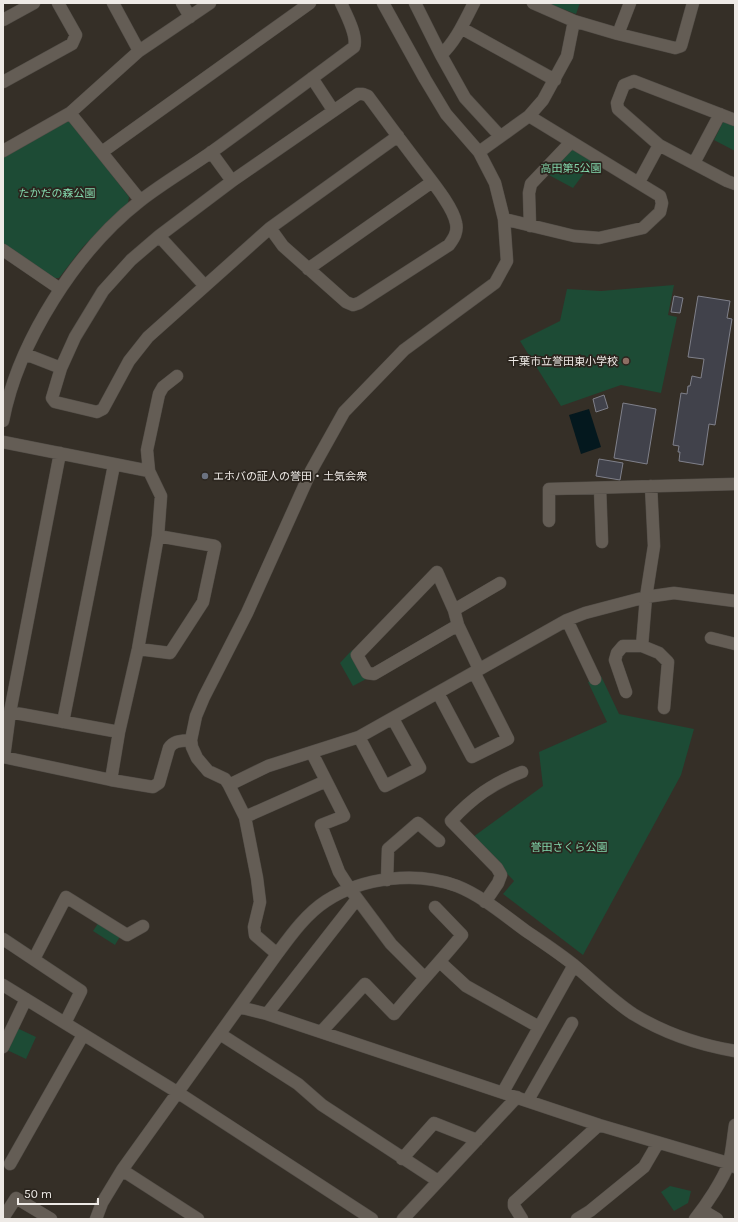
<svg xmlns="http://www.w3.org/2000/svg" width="738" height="1222" viewBox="0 0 738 1222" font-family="Karla,'Noto Sans JP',sans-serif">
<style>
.green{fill:#1d4b35}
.water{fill:#04181e}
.building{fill:#41424b;stroke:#7f808a}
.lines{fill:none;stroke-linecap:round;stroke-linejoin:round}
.minor-casing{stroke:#534e48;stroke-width:13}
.minor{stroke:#645d55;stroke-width:12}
.education-dot{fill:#8d6e63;stroke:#2b251e;stroke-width:1.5}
.worship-dot{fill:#6b7280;stroke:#2b251e;stroke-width:1.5}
.labels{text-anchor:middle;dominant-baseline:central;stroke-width:3.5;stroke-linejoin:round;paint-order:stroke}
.park-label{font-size:11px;fill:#83d8ad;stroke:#2b251e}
.poi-label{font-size:11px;fill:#eeeae6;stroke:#2b251e;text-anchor:end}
</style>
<rect width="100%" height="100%" fill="#352f27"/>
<path class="green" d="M 547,3 L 580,3 L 576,14 Z
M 64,120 L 71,121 L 129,197 L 128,203 L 106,223 L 82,248 L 59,278 L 53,278 L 3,243 L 3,154 Z
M 724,120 L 735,122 L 735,151 L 714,140 Z
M 577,149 L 594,160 L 573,188 L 547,174 L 570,150 Z
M 674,285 L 668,315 L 677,317 L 661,393 L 621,385 L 561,406 L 520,341 L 560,321 L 567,289 L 601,291 Z
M 352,650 L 368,678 L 353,686 L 340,663 Z
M 601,676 L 619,714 L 694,729 L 681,775 L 583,955 L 503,894 L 514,881 L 473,837 L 543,786 L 539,752 L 607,722 L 588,682 Z
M 101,919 L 122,933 L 115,945 L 93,931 Z
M 17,1028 L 36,1037 L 26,1059 L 7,1050 Z
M 670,1186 L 691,1191 L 688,1203 L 674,1211 L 661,1192 Z"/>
<path class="water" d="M 589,409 L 601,447 L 581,454 L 569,415 Z"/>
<path class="building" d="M 674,296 L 683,298 L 680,313 L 671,312 Z
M 698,296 L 730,301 L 727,318 L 732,319 L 715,425 L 709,424 L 703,465 L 679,461 L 680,452 L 678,452 L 679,446 L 673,445 L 681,393 L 687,394 L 688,386 L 690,386 L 692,376 L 701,378 L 704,359 L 688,357 Z
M 604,395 L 608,408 L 596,412 L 593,399 Z
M 623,403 L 656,409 L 647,464 L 614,458 Z
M 599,459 L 623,463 L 620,480 L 596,476 Z"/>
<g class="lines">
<g class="minor-casing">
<path id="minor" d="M 113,3 L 139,51
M 182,3 L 190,17
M 415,3 L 441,55 L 465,98 L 500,136
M 533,3 L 574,21 L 618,34 L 675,48 L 681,46 L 693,3
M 3,20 L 34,3
M 461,28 L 555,80
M 618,34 L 630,3
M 441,55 C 456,41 464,22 474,3
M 312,78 L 333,110
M 3,82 L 72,44 L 76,35 L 58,3
M 70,113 L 140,200
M 735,120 L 634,81 L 624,85 L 617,103 L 618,109 L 659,145 L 727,181 L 735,184
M 3,151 L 70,113 L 139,51 L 210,3
M 102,152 L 310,3
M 211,152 L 232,181
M 479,152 L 529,116 L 543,100 L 567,56 L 574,21
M 694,163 L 720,114
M 639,182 L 659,145
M 504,219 L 574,236 L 599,238 L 643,228 L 660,212 L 662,203 L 660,196 L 529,116
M 530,226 L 529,193 L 531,184 L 571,142
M 270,228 L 283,246 L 346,302 L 353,305 L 359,303 L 449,245 C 454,238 458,232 456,223 C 453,206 429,178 418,163 C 401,141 385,119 368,96 L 363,94 L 358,94 L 232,181 L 159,236 L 131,260 L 103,291 L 75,337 L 61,368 L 52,398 L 55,402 L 97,412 L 103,409 L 129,361 L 148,337 L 270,228 L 398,136
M 159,236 L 205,286
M 3,250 L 60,289
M 308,269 L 432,182
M 25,354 L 61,368
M 3,421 C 18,342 77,250 140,201 C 163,183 189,168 213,151 C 260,117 307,82 354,47 C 358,36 346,14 341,3
M 3,442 L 149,471
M 651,486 L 654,546 L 646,597 L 642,646 L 659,653 L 668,662 L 664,708
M 600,488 L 602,542
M 549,521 L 549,489 L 735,484
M 454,610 L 500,583
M 567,620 L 595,679
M 458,625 L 374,674 L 367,673 L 357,655 L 437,572 L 454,610 L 458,625 L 479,669
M 711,638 L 735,644
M 138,649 L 170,653 L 203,602 L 215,546 L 158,536
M 626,692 L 615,660 L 617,653 L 623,646 L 642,646
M 438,693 L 472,757 L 508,739 L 474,672
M 10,712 L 119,732
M 63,722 L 114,465
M 359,737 L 385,786 L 420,768 L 393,719
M 312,753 L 344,816 L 321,825 L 339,872 L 350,889 L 391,944 L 424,977
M 3,757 L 111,780 L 153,787 L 159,783 L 169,748 C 174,740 182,741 191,740
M 4,757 L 10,712 L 60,453
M 111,780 L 119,732 L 138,649 L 158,536 L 161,496 L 149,471 L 147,450 L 159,394 L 163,387 L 177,376
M 229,785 L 268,766 L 359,737 L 567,620 L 585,613 L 646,597 L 674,593 L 735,601
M 245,817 L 326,781
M 387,880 L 388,849 L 418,823 L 439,841
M 485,902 L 498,883 L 501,875 L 497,868 L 451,821 C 472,798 493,783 522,772
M 3,939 L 81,991 L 65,1023
M 277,954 L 255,935 L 254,927 L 260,902 L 257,878 L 245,817 L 229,785 L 225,779 L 208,771 L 197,758 L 192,747 L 191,740 L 196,716 L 204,697 L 247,613 L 311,471 L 344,412 L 404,350 L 495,283 L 507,261 L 504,219 L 495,183 L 479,152 L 446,114 L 425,79 L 383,3
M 34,959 L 66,897 L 127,935 L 143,926
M 440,962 L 466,986 L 539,1027
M 3,985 L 177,1092 L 372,1219
M 239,1007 L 267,1014 L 599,1125 L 728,1163 L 735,1167
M 267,1014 L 357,899
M 322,1031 L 365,984 L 394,1014 C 416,987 440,962 462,935 L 435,907
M 220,1034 L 298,1084 L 322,1105 L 438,1181
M 3,1047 L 26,999
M 503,1092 L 574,965
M 528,1100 L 572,1023
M 402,1159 L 434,1123 L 477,1140
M 10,1164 L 83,1035
M 122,1170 L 198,1219
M 702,1210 L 717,1219
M 3,1218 L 16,1198 L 51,1219
M 96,1219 L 102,1203 L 122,1170 L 277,954 C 291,935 306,914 326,901 C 363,877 416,871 457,886 C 482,896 504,915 526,931 C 542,942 559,953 575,966 C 594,982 612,1000 633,1014 C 664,1033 699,1045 735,1051
M 403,1219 L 517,1097
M 522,1219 L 514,1206 L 514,1202 L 599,1125
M 577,1219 L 590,1211 L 644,1167 L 658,1143
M 695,1219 C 706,1205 723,1180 729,1163 C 732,1151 733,1138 735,1125"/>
</g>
<use href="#minor" class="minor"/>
</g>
<circle class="education-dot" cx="626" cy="361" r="4"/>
<circle class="worship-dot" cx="205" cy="476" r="4"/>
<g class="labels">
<g class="park-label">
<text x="571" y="168">高田第5公園</text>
<text x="57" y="193">たかだの森公園</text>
<text x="569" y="847">誉田さくら公園</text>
</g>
<g class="poi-label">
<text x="618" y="361">千葉市立誉田東小学校</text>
<text x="213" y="476" text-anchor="start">エホバの証人の誉田・土気会衆</text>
</g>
</g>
<rect width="738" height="1222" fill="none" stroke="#eeeae6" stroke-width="8"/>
<path d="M18 1198v6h80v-6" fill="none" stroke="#eeeae6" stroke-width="2"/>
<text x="24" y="1198" font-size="12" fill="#eeeae6" stroke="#2b251e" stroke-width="3" paint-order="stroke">50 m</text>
</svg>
